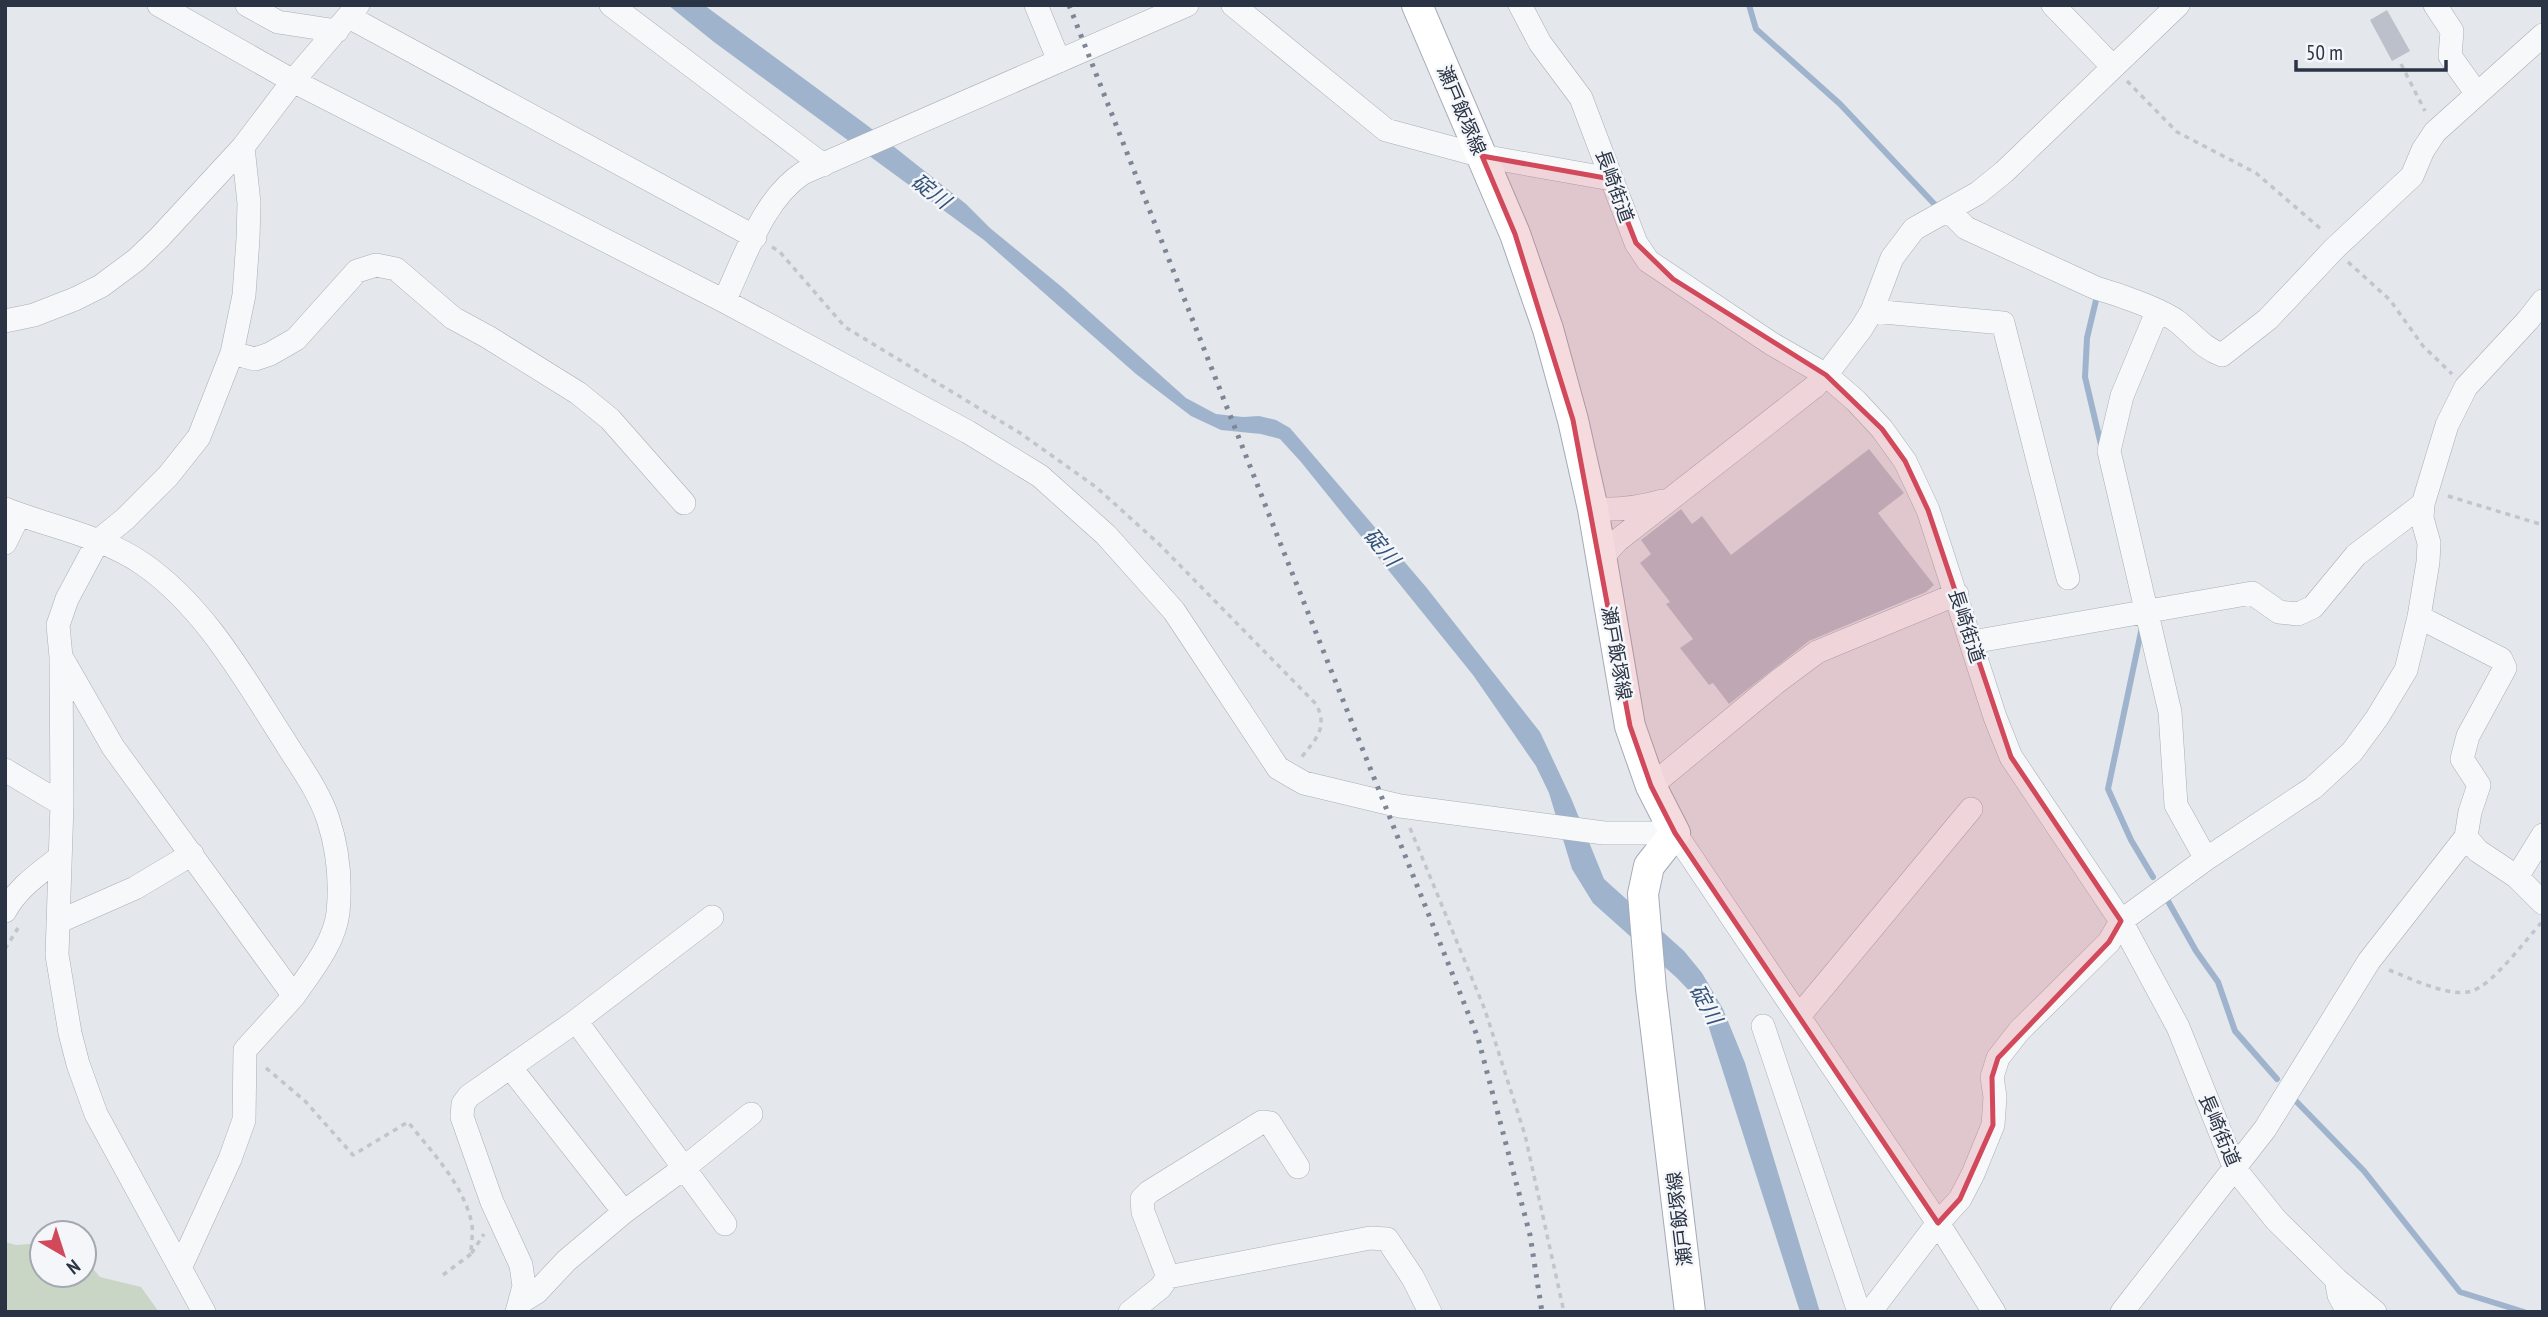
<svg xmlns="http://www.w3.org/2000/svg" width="2548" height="1317" viewBox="0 0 2548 1317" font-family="'PT Sans Narrow','Noto Sans JP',sans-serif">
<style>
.green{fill:#c9d6c5}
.water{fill:#9fb4cc}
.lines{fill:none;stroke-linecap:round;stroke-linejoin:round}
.stream{stroke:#9fb4cc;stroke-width:6}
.building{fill:#bbc0ca}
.minor-casing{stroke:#a9aeb7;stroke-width:24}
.major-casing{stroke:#a3abb8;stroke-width:32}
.path{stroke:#c2c5cb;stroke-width:3.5;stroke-dasharray:5 5;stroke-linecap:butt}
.minor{stroke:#f7f8fa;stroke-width:23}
.major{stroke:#fff;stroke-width:30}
.rail{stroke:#7d8696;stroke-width:5;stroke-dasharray:3.5 7;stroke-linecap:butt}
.marked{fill:#d1495b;fill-opacity:0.2;stroke:#d1495b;stroke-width:5;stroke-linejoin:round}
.labels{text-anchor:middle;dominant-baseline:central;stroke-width:5;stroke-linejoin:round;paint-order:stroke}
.street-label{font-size:19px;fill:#2b3445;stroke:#f4f6f9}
.water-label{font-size:21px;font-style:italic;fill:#34527a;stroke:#f4f6f9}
</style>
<rect width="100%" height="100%" fill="#e4e7ec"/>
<path class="green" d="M 5,1242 L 16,1245 L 42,1243 L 42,1275 L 84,1275 L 84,1258 L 100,1277 L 141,1287 L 159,1312 L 5,1312 Z"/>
<path class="water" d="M 668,5 L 704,5 L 868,126 L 966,204 L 990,228 L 1063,288 L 1186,398 L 1216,414 L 1243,417 L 1259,416 L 1276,420 L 1290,428 L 1426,587 L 1540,732 L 1571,798 L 1604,879 L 1684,951 L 1702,973 L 1723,1009 L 1745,1063 L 1820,1312 L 1800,1312 L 1701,1003 L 1677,978 L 1593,903 L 1572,869 L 1549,793 L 1536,766 L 1473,675 L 1301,462 L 1280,439 L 1261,434 L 1221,430 L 1191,416 L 1136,374 L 984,240 L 714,42 Z"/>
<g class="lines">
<path class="stream" d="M 1749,5 L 1756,29 L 1840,104 L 1939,209
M 2093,294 L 2097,296 L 2087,338 L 2085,377 L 2102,449
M 2142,627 L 2108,789 L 2131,840 L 2153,877
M 2164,894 L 2196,951 L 2218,982 L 2235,1031 L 2277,1079
M 2292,1097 L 2364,1171 L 2460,1292 L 2524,1312"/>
</g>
<path class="building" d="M 2387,10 L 2410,51 L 2392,61 L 2370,20 Z
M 1869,449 L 1904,493 L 1878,513 L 1934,585 L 1926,592 L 1809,641 L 1729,704 L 1713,683 L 1709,685 L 1680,648 L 1693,639 L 1666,604 L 1670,602 L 1640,563 L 1651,554 L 1641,540 L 1681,509 L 1692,524 L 1702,516 L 1731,555 Z"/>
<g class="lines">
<g class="minor-casing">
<path id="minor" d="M 159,5 L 293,81 L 724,301 L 968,432 L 1040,476 L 1106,535 L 1174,611 L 1278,768 L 1304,783 L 1400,806 L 1604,833 L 1675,833 L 1938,1223 L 1994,1312
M 247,5 L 278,22 L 337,31
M 611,5 L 823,165
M 1036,5 L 1059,61
M 1233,5 L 1386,130 L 1482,156 L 1611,179
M 1520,5 L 1540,43 L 1581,98 L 1636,243 L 1648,261 L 1772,344 L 1826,375 L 1856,401 L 1882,429 L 1905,461 L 1928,510 L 1995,717 L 2011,757 L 2121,921 L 2178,1027 L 2235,1169 L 2276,1220 L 2336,1279 L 2339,1295 L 2348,1312
M 2053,5 L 2113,67
M 2435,5 L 2452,31 L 2450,56 L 2477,94
M 349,17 L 755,237
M 1949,211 L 1966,228 L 2096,288 C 2117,294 2161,309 2178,322 C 2194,335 2203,348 2222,355 L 2268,319 L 2334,249 L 2412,176 L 2423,150 L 2435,132 L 2543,35
M 724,301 C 745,258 762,200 803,173 L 1187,5
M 1872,311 L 2003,323 L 2068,578
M 2157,312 L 2122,396 L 2109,451 L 2170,712 L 2176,805 L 2206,859
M 5,321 L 34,315 L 75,299 L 101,286 L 136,260 L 159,238 L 243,147 L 293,81 L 358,5
M 232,353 L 255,359 L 270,354 L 296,339 L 357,271 L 376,265 L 396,269 L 453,318 L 488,337 L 578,393 L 610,419 L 684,503
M 5,509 C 50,527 103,536 143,564 C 205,607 244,678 284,740 C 299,765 319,791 328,819 C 338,849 341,882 338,913 C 334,944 311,971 294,996
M 1593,509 C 1618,510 1639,508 1662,501
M 5,543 L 19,515
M 1602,564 L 1607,552 L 1618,540 L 1814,387 L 1826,375 L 1861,329 L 1872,311 L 1892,258 L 1914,229 L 1978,193 L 2004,172 L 2178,5
M 1972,642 L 2252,593 L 2279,612 L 2298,614 L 2313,607 L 2356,555 L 2423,504
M 63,660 L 113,747 L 294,996 L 245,1050 L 244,1120 L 230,1159 L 181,1266
M 5,770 L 62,804
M 1651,786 L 1778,681 L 1817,652 L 1957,594
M 2466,837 L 2478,851 L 2517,877 L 2543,903
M 2517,877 L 2543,835
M 5,911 C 18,887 40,873 60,857
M 60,921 L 135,888 L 192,854
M 1799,1016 L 1971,809
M 576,1021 L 725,1224
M 1763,1026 L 1859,1312
M 510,1067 L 624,1212 L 684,1168 L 751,1114
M 1168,1277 L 1370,1238 L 1387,1239 L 1413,1278 L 1430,1312
M 2337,1280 L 2375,1312
M 521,1302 L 537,1292 L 566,1261 L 624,1212
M 204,1312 L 96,1114 L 78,1064 L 70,1033 L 57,955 L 62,804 L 61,657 L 58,625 L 67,599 L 98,541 L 125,519 L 168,476 L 199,437 L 232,353 L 244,295 L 248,239 L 249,203 L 243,147
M 517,1312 L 524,1286 L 521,1265 L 492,1202 L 462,1117 L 463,1104 L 469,1096 L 576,1021 L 712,917
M 1130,1312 L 1160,1288 L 1168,1277 L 1143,1212 L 1142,1199 L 1149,1192 L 1262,1122 L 1270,1123 L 1298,1167
M 1870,1312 L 1938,1223 L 1960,1199 L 1973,1174 L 1993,1125 L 1995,1097 L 1992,1077 L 1998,1058 L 2019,1031 L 2109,942 L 2121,921 L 2206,859 L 2313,788 L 2352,752 L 2377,718 L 2406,670 L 2419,617 L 2428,562 L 2429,543 L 2422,518 L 2423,504 L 2447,425 L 2466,387 L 2528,320 L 2543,301
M 2122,1312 L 2265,1129 L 2369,961 L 2466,837 L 2470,812 L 2479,785 L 2462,759 L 2468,736 L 2505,668 L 2501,659 L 2419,617"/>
</g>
<g class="major-casing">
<path id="major" d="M 1417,5 L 1515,234 L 1548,329 L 1573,420 L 1593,509 L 1630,726 L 1651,786 L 1675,833 L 1649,866 L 1643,894 L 1651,989 L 1690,1312"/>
</g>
<path class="path" d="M 2401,64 L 2425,111
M 2127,81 L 2177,132 L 2256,173 L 2322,230
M 772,247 L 779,251 L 845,327 L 1020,433 L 1096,487 L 1158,543 L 1316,704 C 1329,728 1315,740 1300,759
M 2348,262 L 2390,300 L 2423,346 L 2452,374
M 2448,496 L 2543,525
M 1410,828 L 1485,1010 L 1525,1135 L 1564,1312
M 5,949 L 18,928
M 2389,970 C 2410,978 2449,998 2472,991 C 2492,985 2526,940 2541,923
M 266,1068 L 305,1101 L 353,1155 L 408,1122 C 431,1151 462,1183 471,1220 C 474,1230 471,1243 471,1254 L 484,1234
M 443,1275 L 471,1254"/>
<use href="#minor" class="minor"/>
<use href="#major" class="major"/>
<path class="rail" d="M 1069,5 L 1279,540 L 1478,1038 L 1530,1235 L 1542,1312"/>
</g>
<path class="marked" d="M 1482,156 L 1611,179 L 1636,243 L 1673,279 L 1826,375 L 1882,429 L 1905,461 L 1928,510 L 2011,757 L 2121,921 L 2109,942 L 1998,1058 L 1992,1077 L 1993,1125 L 1960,1199 L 1938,1223 L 1675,833 L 1651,786 L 1630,726 L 1573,420 L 1515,234 Z"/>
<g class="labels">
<g class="street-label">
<text transform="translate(1462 110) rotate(67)">瀬戸飯塚線</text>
<text transform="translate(1615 186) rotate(70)">長崎街道</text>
<text transform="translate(1967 626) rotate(72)">長崎街道</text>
<text transform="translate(1617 653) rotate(80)">瀬戸飯塚線</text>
<text transform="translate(2220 1130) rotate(67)">長崎街道</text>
<text transform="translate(1679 1219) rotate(-97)">瀬戸飯塚線</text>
</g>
<g class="water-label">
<text transform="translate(931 191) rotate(37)">碇川</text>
<text transform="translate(1382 547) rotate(50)">碇川</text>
<text transform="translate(1706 1004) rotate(60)">碇川</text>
</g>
</g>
<rect width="2548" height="1317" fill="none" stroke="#2b3445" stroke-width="14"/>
<g transform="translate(63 1254) rotate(141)"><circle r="33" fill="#f4f6f9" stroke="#a4a8b1" stroke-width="2"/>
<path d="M0-5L12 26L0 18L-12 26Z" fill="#d1495b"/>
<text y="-10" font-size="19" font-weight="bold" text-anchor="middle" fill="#2b3445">N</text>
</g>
<path d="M2296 60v10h150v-10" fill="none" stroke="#2b3445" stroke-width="3.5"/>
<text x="2306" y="60" font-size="21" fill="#2b3445" stroke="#f4f6f9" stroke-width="5" paint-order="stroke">50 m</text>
</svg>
